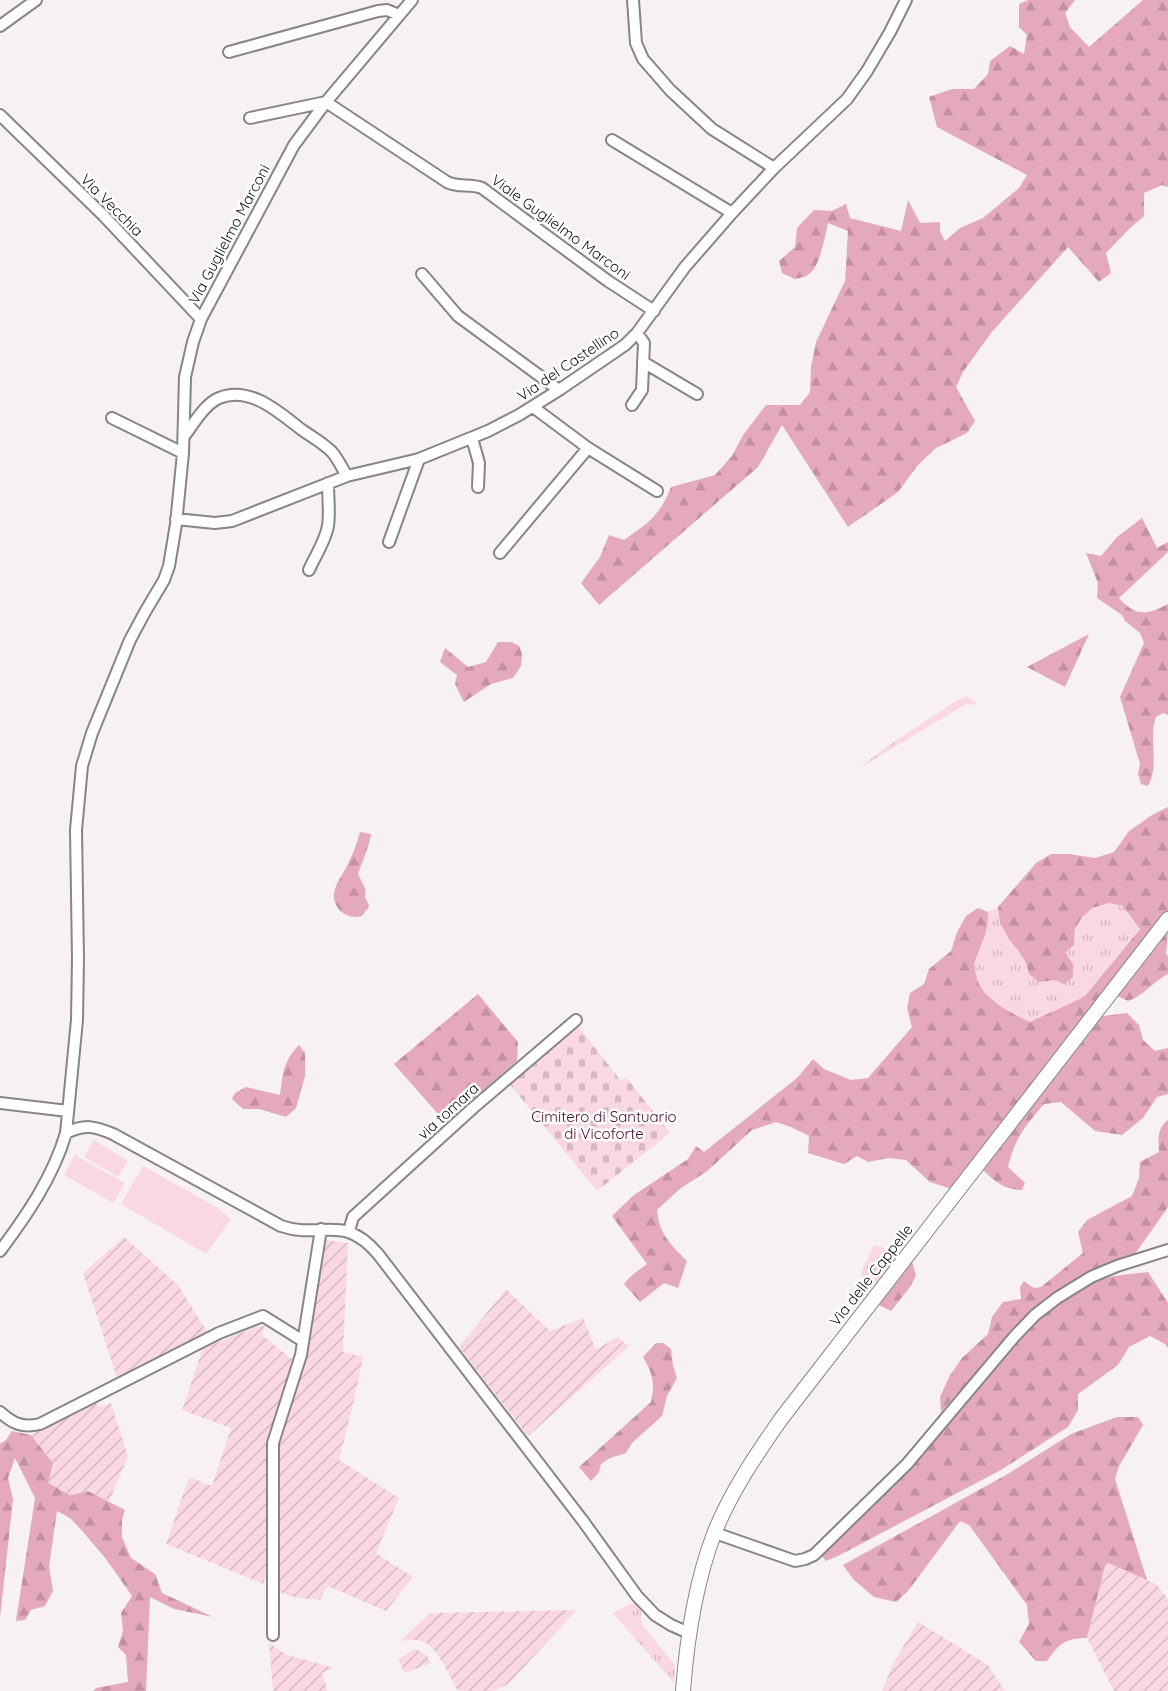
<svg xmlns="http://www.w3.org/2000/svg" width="1168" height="1691" viewBox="0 0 1168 1691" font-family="Quicksand,sans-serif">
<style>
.grass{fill:url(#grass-tufts)}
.forest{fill:url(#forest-firs)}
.cemetery{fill:url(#cemetery-stones)}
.garden{fill:url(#garden-furrows)}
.pitch{fill:#fad8e3}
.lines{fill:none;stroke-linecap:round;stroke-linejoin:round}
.minor-casing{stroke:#898485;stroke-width:14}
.major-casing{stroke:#898485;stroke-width:16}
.minor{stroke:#fff;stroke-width:10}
.major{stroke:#fff;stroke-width:14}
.labels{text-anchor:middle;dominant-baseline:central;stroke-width:5;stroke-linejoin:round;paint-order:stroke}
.street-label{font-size:15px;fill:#121111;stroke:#fff}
.park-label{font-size:15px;fill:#500b2d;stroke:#fff}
</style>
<defs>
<pattern id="grass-tufts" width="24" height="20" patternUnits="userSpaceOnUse" patternTransform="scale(1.5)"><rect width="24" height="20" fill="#fad8e3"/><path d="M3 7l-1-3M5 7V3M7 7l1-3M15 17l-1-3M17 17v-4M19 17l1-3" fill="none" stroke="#d5b8c2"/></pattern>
<pattern id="forest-firs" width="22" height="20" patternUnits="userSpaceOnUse" patternTransform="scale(1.5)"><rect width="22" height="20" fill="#e4a9bd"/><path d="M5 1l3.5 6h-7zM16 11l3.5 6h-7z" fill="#c390a1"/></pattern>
<pattern id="cemetery-stones" width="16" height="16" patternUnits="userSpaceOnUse" patternTransform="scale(1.5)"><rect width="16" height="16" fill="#fad8e3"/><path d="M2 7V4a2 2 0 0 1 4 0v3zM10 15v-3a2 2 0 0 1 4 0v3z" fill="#d5b8c2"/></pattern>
<pattern id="garden-furrows" width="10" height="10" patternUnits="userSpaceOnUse" patternTransform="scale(1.5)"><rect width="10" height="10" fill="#fad8e3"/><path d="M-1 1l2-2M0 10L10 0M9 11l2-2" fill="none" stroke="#d5b8c2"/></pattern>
</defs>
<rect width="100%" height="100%" fill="#f7f1f3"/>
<path class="grass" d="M 968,696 L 979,705 L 966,704 L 858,769 L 885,748 L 957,700 Z
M 1109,903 L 1123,906 L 1140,928 L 1084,997 L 1030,1022 C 1011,1013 980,998 976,975 C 975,970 973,966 975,961 C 982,940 988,937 988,912 L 998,907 L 1000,923 L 1010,941 L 1018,950 L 1026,963 L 1029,974 L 1039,982 L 1055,980 L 1065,953 L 1074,945 C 1076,918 1083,912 1109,903 Z
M 874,1245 L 886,1249 L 898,1259 L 877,1285 L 862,1279 L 862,1270 Z
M 634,1602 L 641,1611 L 641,1623 L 675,1665 L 674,1683 L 613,1613 Z"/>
<path class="forest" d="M 1028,0 L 1075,0 L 1065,13 L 1070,27 L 1089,47 L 1143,0 L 1168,0 L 1168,187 L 1162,185 L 1144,193 L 1144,216 L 1129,229 L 1106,253 L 1111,273 L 1099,282 L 1068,247 L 991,333 L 963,372 L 956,387 L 975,421 L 967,433 L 936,448 L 917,466 L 898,492 L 848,527 L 782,425 L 758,467 L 599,605 L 581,583 L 600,557 L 609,535 L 624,540 C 649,522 659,517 671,487 L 715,475 L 732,456 L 743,435 L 766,405 L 800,405 L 810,392 L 811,367 L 816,342 L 845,281 L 848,231 L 828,223 C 825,236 820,267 809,274 C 806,277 799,278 795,279 L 782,273 L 779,261 L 795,247 L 797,228 L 814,210 L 832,211 L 846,204 L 850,218 L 901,231 L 908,200 L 920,223 L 940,222 L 940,231 L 945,241 L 960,228 L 983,218 L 1019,188 L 1027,175 L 937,127 L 929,97 L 952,89 L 974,89 L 988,74 L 990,61 L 1010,46 L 1024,54 L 1027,35 L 1019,27 L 1019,4 Z
M 1142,518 L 1157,548 L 1168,542 L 1168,552 L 1119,598 C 1136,617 1147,615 1168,604 L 1168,715 L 1163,713 L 1156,717 C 1148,739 1160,764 1148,786 L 1141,784 L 1138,774 L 1140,764 L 1120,697 L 1144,643 L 1140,633 L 1125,621 L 1122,615 L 1097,598 L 1098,583 L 1086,553 L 1101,556 L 1117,537 Z
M 1089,634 L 1065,687 L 1027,667 Z
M 498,642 L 511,642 L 519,646 L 522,654 L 521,666 L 513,678 L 491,684 L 464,702 L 455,684 L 457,675 L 440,662 L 445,648 L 468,667 L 486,662 Z
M 1168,807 L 1168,910 L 952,1189 L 930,1182 L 906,1160 L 889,1158 L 868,1162 L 857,1156 L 844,1164 L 808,1153 L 809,1136 L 791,1127 L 776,1122 L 752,1130 L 706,1172 L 681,1188 L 657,1210 C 659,1234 671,1245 687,1261 L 678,1288 L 664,1283 L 640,1302 L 624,1284 L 631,1276 L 647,1264 L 612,1216 L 634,1195 L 688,1159 L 696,1146 L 704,1152 L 797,1078 L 813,1059 L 824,1069 L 851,1080 L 868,1078 L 912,1027 L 907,1008 L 910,993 L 924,984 L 929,969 L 951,951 L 957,932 L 966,916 L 978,908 L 988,912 C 988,936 982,940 975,961 C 973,966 975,970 976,975 C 980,998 1011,1013 1030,1022 L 1084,997 L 1140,929 L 1123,906 L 1109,903 L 1093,908 L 1082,917 L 1075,929 L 1074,945 L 1065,953 L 1073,964 L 1073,977 L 1064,984 L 1055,980 L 1039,982 L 1029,974 L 1026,963 L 1018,950 L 1010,941 L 1000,923 L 998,907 L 1036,863 L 1051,854 L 1069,854 L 1095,858 L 1114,852 L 1129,831 L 1152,815 Z
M 360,832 L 371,834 C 369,848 362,861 358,874 L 365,888 L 365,897 L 369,906 L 362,916 C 348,920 333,910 334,894 C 335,883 344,873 348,864 C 353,854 357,843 360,832 Z
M 1168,931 L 1166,954 L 1168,956 L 1168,974 C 1152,982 1145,995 1128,1001 L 1117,996 Z
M 478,994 L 518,1042 L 517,1061 L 446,1123 L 394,1064 Z
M 1127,1013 L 1139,1025 L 1143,1040 L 1155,1051 L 1168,1048 L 1168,1094 L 1157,1097 L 1143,1118 L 1122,1135 L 1095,1131 L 1061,1102 L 1044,1104 C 1025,1126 1015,1138 1008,1167 L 1025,1183 L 1022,1190 C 1005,1190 995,1182 983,1170 L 1103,1016 Z
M 299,1045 L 305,1053 L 305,1076 L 296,1108 L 286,1117 L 259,1109 L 243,1109 L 232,1099 L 235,1093 L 246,1087 L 280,1095 C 283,1074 283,1061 299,1045 Z
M 1168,1120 L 1168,1207 L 1135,1254 L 1105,1265 L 1081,1277 L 1041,1304 L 1027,1315 L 941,1412 L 940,1397 L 949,1377 L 962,1358 L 988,1334 L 992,1317 L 1003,1302 L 1021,1299 L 1020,1287 L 1024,1281 L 1034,1288 L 1041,1287 L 1083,1253 L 1078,1232 L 1087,1220 L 1132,1196 L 1139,1178 L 1140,1162 L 1159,1152 C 1158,1140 1157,1128 1168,1120 Z
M 912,1262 L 916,1275 L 910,1287 L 891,1311 L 879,1305 Z
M 1148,1272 L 1168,1303 L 1168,1348 L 1165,1344 L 1150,1336 L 1129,1347 L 1118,1365 L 1078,1394 L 1078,1410 L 1068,1427 L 999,1471 L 838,1556 L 826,1561 L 822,1556 C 861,1519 899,1482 934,1442 C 984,1385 1024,1315 1095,1282 C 1111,1275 1130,1274 1148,1272 Z
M 656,1343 L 663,1343 L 671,1349 L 673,1366 L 677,1378 L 667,1396 L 662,1416 L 632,1443 L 626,1453 L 610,1458 L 601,1464 L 599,1472 L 591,1481 L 579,1467 L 651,1402 C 655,1383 653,1374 643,1357 Z
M 1117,1417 L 1138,1417 L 1143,1425 L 1119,1466 L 1115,1479 L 1147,1580 L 1106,1563 L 1087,1638 C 1065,1638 1059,1644 1047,1661 L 1036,1661 L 1019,1642 L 1029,1624 L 1027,1605 L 969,1525 L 960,1521 L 908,1591 L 896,1602 L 874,1597 L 853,1579 L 843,1565 L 1006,1475 L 1071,1434 Z
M 12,1431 L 31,1435 L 53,1463 L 49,1483 L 70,1495 L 88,1491 L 125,1510 L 122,1519 L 122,1537 L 131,1558 L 155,1574 L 162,1593 L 213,1617 L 174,1609 L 150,1597 L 146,1691 L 93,1691 L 96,1688 L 128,1682 L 126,1655 L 118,1647 L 123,1631 L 121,1613 L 132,1596 L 106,1559 L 84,1533 L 70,1518 L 57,1511 L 49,1566 L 53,1591 L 45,1606 L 31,1610 L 25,1620 L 16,1621 L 35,1498 L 15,1458 L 8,1478 L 13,1499 L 0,1618 L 0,1444 L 6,1440 Z"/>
<path class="cemetery" d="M 579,1027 L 621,1081 L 626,1077 L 670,1133 L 597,1191 L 508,1082 Z"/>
<path class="garden" d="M 124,1237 L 178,1285 L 207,1332 L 117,1378 L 83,1273 Z
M 325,1240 L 348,1243 L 343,1352 L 363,1357 L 355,1396 L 339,1460 L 399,1498 L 376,1553 L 413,1577 L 386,1611 L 328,1586 L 320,1600 C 307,1598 283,1599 276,1587 L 277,1443 L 294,1396 L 309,1346 Z
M 506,1289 L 550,1331 L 583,1318 L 596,1350 L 617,1337 L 629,1346 L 528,1436 L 459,1347 Z
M 265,1326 L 262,1335 L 294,1361 L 268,1448 L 267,1479 L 270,1566 L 263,1584 L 166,1544 L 189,1477 L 212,1486 L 231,1428 L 182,1410 L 203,1348 L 255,1327 Z
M 93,1402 L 102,1407 L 111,1403 L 128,1457 L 109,1501 L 88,1491 L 70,1495 L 48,1483 L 53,1463 L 31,1435 Z
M 1106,1562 L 1156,1584 L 1168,1599 L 1168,1691 L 1114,1691 L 1087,1638 Z
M 577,1610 L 508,1684 L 493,1691 L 458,1691 C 451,1679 437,1647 424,1642 C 417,1639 407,1640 400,1641 L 430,1613 Z
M 918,1622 L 988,1665 L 1005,1691 L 882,1691 L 894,1662 Z
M 269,1643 L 285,1654 L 334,1668 L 322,1673 L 327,1691 L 273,1691 Z
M 417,1649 L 427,1656 L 431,1663 L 405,1673 L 398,1660 L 412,1650 Z"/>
<path class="pitch" d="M 94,1140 L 128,1161 L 118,1177 L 84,1157 Z
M 75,1155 L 125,1183 L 113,1203 L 64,1175 Z
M 143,1166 L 216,1207 L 231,1219 L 206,1254 L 121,1204 Z"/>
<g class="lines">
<g class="minor-casing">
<path id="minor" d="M 633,0 L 636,43 L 643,59 L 657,75 L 670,90 L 712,129 L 774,168
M 0,26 L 36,0
M 229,52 L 378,11 L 387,10 L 399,15
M 0,115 L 103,215 L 201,319
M 250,118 L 326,102 L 447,182 C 458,188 470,183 482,188 L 608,281 L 654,311
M 612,140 L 732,213
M 422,274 L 458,316 L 559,390
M 643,362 L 697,394
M 632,405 L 642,390 L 644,343 L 637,333
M 533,407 L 588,448 L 657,491
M 112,418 L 183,453
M 185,435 C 194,423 205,404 219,398 C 250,385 280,413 302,430 C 312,437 323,443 332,452 C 338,459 342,468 347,476
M 472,438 L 479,463 L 478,487
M 176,519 L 215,523 L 232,521 L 347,476 L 419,459 L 488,431 L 519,415 L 559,390 L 625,345 L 637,333 L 685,267 L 732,213 L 774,168 L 847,99 L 867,71 L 890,32 L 906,0
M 389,542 L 419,459
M 500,553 L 588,448
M 309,570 C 315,556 325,542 328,526 C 330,512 328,498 328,483
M 0,1103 L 68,1111
M 66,1133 C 85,1124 94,1126 113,1134 L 281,1226 C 321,1240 342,1212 378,1254 L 583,1521 L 637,1596 L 655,1615 L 671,1625 L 689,1633
M 349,1231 L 353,1217 L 473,1108 L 576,1020
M 0,1251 C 27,1215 53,1177 66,1133 L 77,1020 L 78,959 L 76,830 L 82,766 L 92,733 L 130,640 L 145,612 L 164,580 L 169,566 L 176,524 L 183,453 L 185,377 L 193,342 L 201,319 L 294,145 L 326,102 L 412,0
M 0,1412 C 13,1424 23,1428 40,1424 L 219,1333 L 263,1316 L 303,1341
M 715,1533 L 795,1561 L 805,1559 L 814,1555 L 907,1464 L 1014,1337 L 1035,1315 L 1057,1298 L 1091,1277 L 1117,1266 L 1168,1250
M 273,1635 L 273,1443 L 301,1355 L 321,1229"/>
</g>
<g class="major-casing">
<path id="major" d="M 683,1691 C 687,1638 695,1584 714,1534 C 730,1493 756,1455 781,1419 L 1168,919"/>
</g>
<use href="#minor" class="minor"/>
<use href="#major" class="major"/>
</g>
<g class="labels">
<g class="street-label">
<text transform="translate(112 205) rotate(45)">Via Vecchia</text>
<text transform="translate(561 227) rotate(36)">Viale Guglielmo Marconi</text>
<text transform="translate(229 234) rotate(-62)">Via Guglielmo Marconi</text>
<text transform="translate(568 364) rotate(-34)">Via del Castellino</text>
<text transform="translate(448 1111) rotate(-42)">via tomara</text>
<text transform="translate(871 1275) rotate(-52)">Via delle Cappelle</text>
</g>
<g class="park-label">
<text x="604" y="1116">Cimitero di Santuario<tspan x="604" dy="17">di Vicoforte</tspan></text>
</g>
</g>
</svg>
